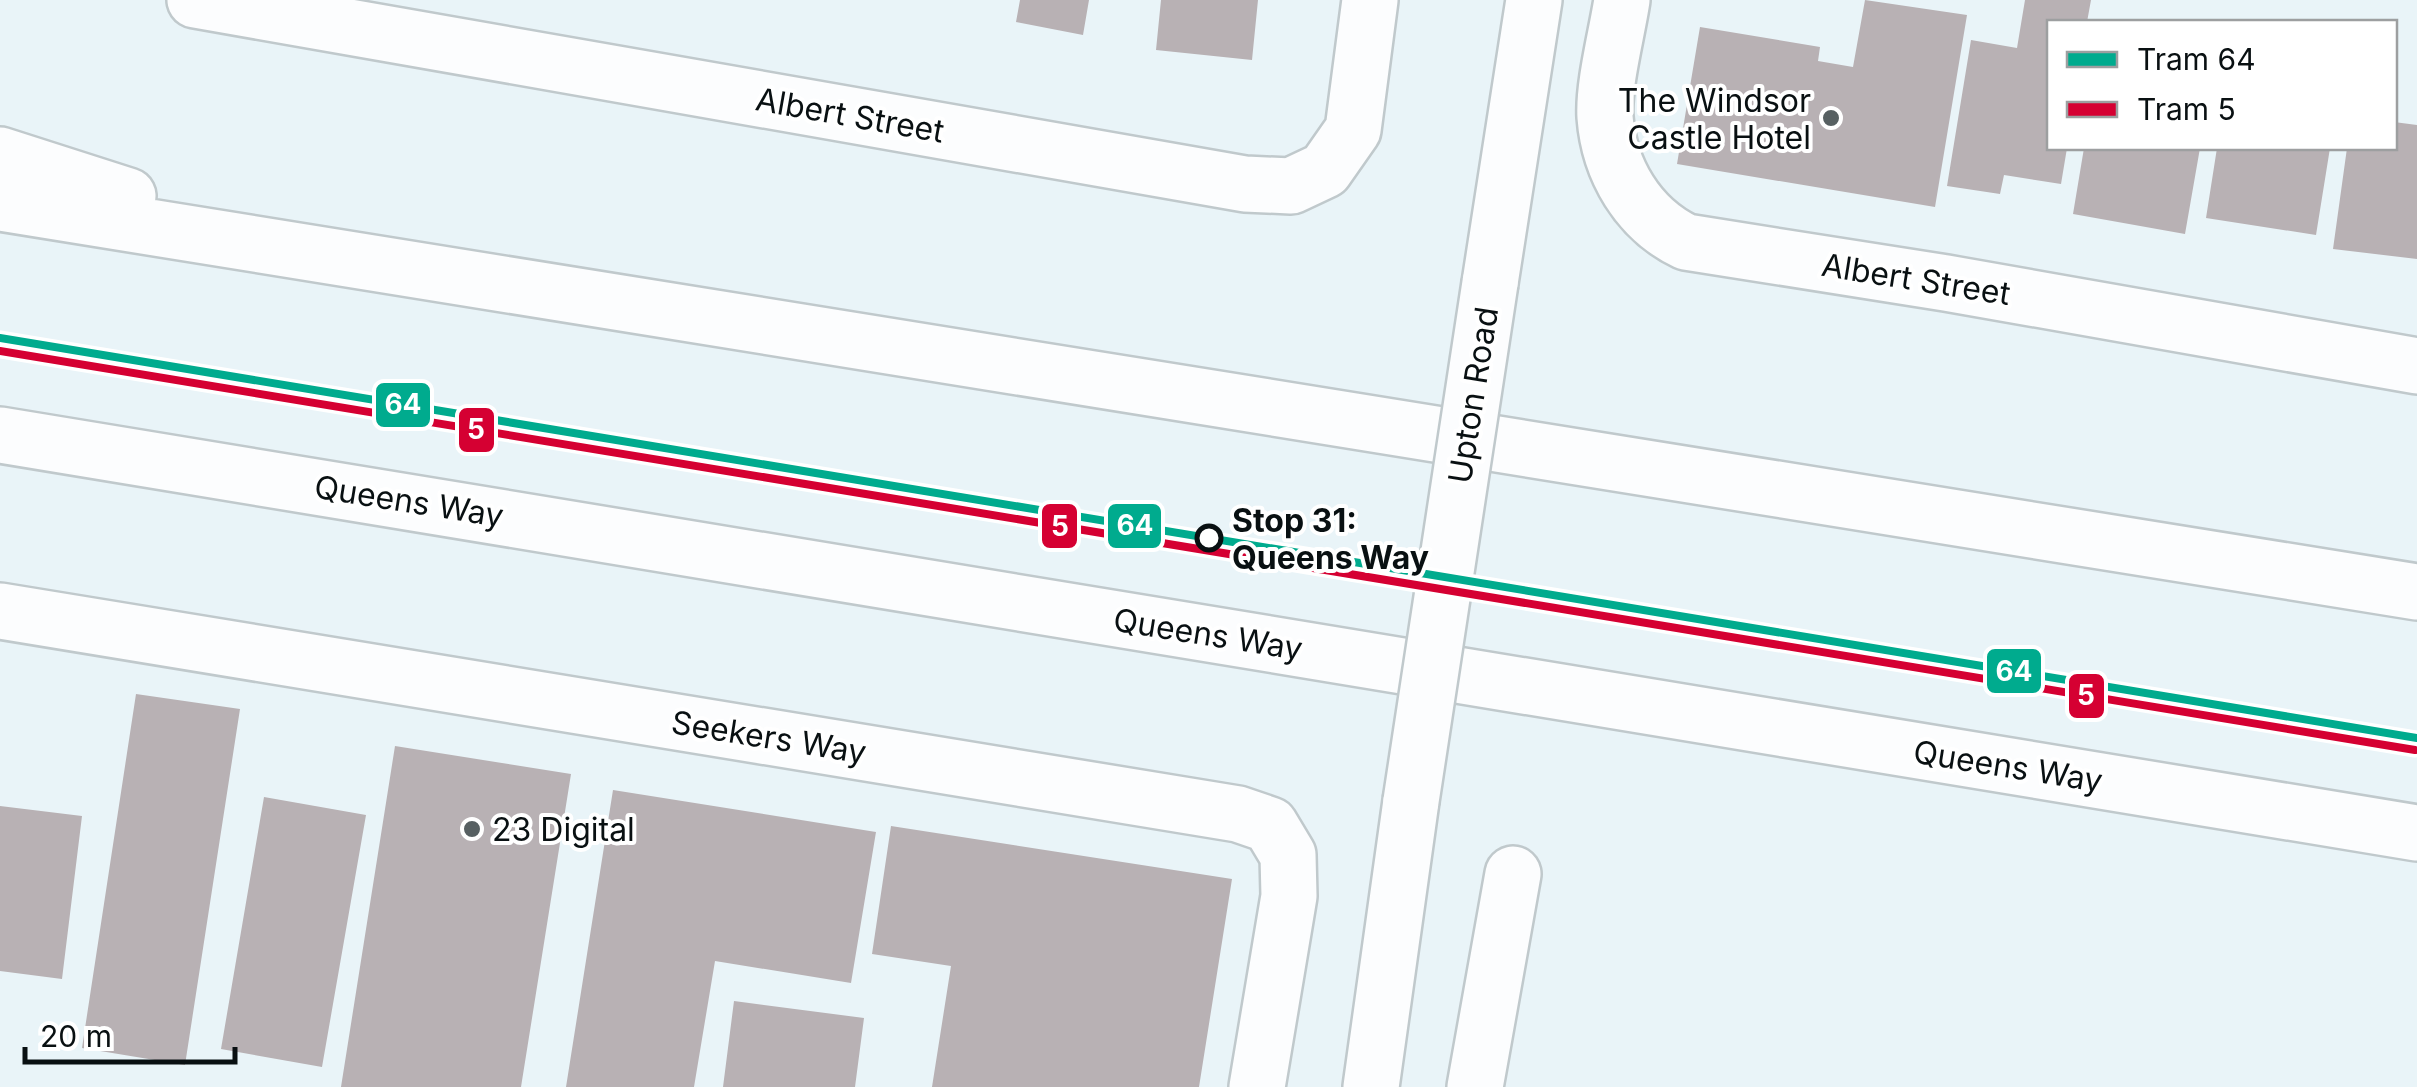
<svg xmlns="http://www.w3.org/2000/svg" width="2417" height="1087" viewBox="0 0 2417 1087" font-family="Inter,sans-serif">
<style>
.building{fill:#b8b1b4}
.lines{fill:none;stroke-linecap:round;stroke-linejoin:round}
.minor-casing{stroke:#c0c9cc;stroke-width:60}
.trunk-casing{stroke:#c0c9cc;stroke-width:60}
.minor{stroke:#fcfdfe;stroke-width:55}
.trunk{stroke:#fcfdfe;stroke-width:55}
.minor-bridge-casing{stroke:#c0c9cc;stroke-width:60;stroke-linecap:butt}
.minor-bridge{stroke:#fcfdfe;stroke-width:55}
.tram-1-casing{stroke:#fff;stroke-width:15}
.tram-2-casing{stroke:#fff;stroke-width:15}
.tram-1{stroke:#00ab8e;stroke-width:8}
.tram-2{stroke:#d50032;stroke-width:8}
.poi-dot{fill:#576062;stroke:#fff;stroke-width:4}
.stop-dot{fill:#fff;stroke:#091012;stroke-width:5}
.labels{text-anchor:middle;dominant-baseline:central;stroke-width:8;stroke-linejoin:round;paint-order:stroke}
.poi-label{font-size:32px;fill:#091012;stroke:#fff;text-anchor:end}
.street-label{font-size:32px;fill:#091012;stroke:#fff}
.stop-label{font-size:32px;font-weight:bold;fill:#091012;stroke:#fff;text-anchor:start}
.line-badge{stroke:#fff;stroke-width:4}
.badge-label{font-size:28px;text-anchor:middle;font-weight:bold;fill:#fff}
</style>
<rect width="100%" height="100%" fill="#e9f4f8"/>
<path class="building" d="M 1020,0 L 1089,0 L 1083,35 L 1016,22 Z
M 1161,0 L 1258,0 L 1252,60 L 1156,50 Z
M 1865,0 L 1967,15 L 1935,207 L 1677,164 L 1700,27 L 1820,47 L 1818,61 L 1853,67 Z
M 2025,0 L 2091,0 L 2087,22 L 2050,22 L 2050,148 L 2067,148 L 2061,184 L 2004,175 L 2000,194 L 1947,186 L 1971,40 L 2017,48 Z
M 2394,122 L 2417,125 L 2417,259 L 2333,249 L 2347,148 L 2394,148 Z
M 2084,148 L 2200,148 L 2185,234 L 2073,214 Z
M 2217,148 L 2330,148 L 2316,235 L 2206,218 Z
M 136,694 L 240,709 L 185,1065 L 82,1048 Z
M 395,746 L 571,774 L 521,1087 L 341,1087 Z
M 613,790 L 876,832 L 851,983 L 715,961 L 694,1087 L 566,1087 Z
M 264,797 L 366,815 L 322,1067 L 221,1049 Z
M 0,806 L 82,816 L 62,979 L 0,971 Z
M 891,826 L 1232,879 L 1199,1087 L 932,1087 L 951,966 L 872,954 Z
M 734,1001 L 864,1018 L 855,1087 L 723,1087 Z"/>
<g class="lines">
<g class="minor-casing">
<path id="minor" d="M 195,0 L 1245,184 L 1291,186 L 1325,170 L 1353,130 L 1370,0
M 1622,0 C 1617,33 1603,85 1605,117 C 1609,170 1638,219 1686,242 L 1946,283 L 2417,366
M 1490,283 L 1534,0
M 0,611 L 1238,814 L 1270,825 L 1288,855 L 1289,896 L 1257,1087
M 1371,1087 L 1411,801
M 1475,1087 L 1513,874"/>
</g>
<g class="trunk-casing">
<path id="trunk" d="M 0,155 L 128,196
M 0,203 L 2417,592
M 0,435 L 2417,833"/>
</g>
<use href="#minor" class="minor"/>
<use href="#trunk" class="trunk"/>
<g class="minor-bridge-casing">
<path id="minor-bridge" d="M 1411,801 L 1490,283"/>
</g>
<use href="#minor-bridge" class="minor-bridge"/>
<g class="tram-1-casing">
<path id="tram-1" d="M 0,338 L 2417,738"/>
</g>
<g class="tram-2-casing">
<path id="tram-2" d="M 0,351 L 2415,750"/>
</g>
<use href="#tram-1" class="tram-1"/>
<use href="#tram-2" class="tram-2"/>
</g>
<g class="poi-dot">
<circle cx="1831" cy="118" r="10"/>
<circle cx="472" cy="829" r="10"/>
</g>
<circle class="stop-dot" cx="1209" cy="538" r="12"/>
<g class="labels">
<g class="poi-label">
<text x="1811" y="100">The Windsor<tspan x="1811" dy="37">Castle Hotel</tspan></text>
<text x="492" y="829" text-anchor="start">23 Digital</text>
</g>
<g class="street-label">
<text transform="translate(850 115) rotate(10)">Albert Street</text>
<text transform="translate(1916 279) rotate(9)">Albert Street</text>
<text transform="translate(1473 395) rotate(-81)">Upton Road</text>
<text transform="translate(409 501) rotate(9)">Queens Way</text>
<text transform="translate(1208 634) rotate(9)">Queens Way</text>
<text transform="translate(769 737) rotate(9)">Seekers Way</text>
<text transform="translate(2008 766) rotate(9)">Queens Way</text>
</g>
<g class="stop-label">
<text x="1232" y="520">Stop 31:<tspan x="1232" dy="37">Queens Way</tspan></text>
</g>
</g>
<g class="line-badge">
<rect x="374" y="381" width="58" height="48" rx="10" fill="#00ab8e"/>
<rect x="457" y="406" width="39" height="48" rx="10" fill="#d50032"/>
<rect x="1106" y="502" width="57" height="48" rx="10" fill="#00ab8e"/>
<rect x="1040" y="502" width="39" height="48" rx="10" fill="#d50032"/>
<rect x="1985" y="647" width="58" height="48" rx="10" fill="#00ab8e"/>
<rect x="2067" y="672" width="39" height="48" rx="10" fill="#d50032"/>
</g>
<g class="badge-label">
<text x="403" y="414">64</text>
<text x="476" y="439">5</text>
<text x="1135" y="535">64</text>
<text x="1060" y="536">5</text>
<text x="2014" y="681">64</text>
<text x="2086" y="705">5</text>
</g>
<rect x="2047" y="20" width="350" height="130" fill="#ffffff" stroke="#9d9fa0" stroke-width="2.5"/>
<rect x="2067" y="52" width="50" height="15" fill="#00ab8e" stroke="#9d9fa0" stroke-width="2.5"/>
<text x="2137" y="70" font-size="30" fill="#091012">Tram 64</text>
<rect x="2067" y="102" width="50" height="15" fill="#d50032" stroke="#9d9fa0" stroke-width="2.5"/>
<text x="2137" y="120" font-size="30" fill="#091012">Tram 5</text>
<path d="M25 1047v15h210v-15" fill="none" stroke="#091012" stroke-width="5"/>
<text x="40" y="1047" font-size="30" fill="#091012" stroke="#ffffff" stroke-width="8" paint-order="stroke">20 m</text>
</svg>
